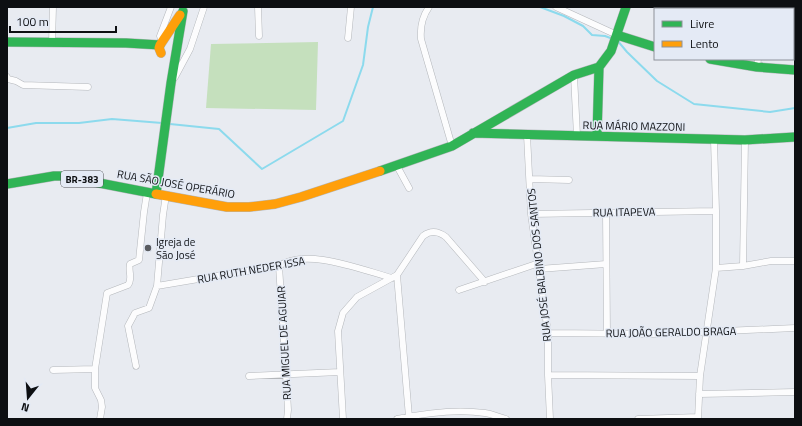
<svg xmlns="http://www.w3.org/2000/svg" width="802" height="426" viewBox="0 0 802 426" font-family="'Titillium Web',sans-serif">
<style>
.green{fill:#c5e0bd}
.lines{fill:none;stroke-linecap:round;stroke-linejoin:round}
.stream{stroke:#8cdaed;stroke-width:2}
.street-casing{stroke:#b4b7bb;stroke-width:7}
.fast-casing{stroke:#b4b7bb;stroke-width:10}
.slow-casing{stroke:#b4b7bb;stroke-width:10}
.street{stroke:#fcfcfd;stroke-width:6}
.fast{stroke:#30b455;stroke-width:9}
.slow{stroke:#ff9f0a;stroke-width:9}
.poi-dot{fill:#5a5c60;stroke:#e4eaf5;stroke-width:1.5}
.labels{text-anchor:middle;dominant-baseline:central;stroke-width:3;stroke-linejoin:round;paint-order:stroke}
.shield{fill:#e4eaf5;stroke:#4e5156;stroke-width:1}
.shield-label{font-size:10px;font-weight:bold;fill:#0d0f12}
.street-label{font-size:11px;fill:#0d0f12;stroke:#e4eaf5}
.poi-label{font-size:11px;fill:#0d0f12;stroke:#e4eaf5;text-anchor:start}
</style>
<rect width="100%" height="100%" fill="#e8ebf1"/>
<path class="green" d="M 318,42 L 316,110 L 206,108 L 211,44 Z"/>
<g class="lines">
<path class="stream" d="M 540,7 L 564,16 L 583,26 L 592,35 L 605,36 L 613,39
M 617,40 L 627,52 L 657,81 L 694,104 L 770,112 L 795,108
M 170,124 L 219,129 L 262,169 L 343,121 L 363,65 L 368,27 L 373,7
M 7,128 L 36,123 L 79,123 L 112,119 L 162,123"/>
<g class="street-casing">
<path id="street" d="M 258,7 L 259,36
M 429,7 C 422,17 420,27 421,39 L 452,146
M 556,7 L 617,35
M 711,9 L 711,7
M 765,9 L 765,7
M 348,38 L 351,7
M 52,42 L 53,7
M 162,42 L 160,36 L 171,7
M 757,67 L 758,59
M 574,75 L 577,136
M 7,77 L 8,79 L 16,81 L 23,85 L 88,87
M 175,77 L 190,49 L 204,7
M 527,135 L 531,214 L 548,333 L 548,375 L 550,419
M 397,166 L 409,188
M 530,179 L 569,180
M 606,212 L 607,334
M 531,214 L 716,211
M 279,266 L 286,374 L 288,410 L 287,419
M 743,266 L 745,140
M 716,268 L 743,266 L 771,261 L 795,261
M 539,269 L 606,264
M 397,275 L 409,417
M 157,286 L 228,274 L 279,266 C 306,247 362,270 392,278
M 459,290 L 539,263
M 548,333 L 652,334 L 795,328
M 136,366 L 128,326 L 135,313 L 149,308 L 157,286 L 163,215 L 166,195
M 53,370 L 95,369
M 548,375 L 700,376
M 249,376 L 340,372
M 699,394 L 795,392
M 100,419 L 102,407 L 101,400 L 95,388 L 95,369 L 107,293 L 128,285 C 133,279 128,271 130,264 L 139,260 L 144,212 L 147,193
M 343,419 L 338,331 L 343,313 L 357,297 L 397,275 L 423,236 C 431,230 438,231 446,237 L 485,282
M 397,419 C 425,413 457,409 485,413 C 492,414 499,417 506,419
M 638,419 L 698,417
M 698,419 L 700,376 L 716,268 L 716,211 L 714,140"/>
</g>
<g class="fast-casing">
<path id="fast" d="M 617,35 L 655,47
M 7,42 L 126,43 L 160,45
M 710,59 L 757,67 L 795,70
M 473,133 L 745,140 L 795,137
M 597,136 L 599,67
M 380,171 L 452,146 L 574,75 L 599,67 L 611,51 L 626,7
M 7,184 L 54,176 L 63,176 L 156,194 L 171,83 L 183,11"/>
</g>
<g class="slow-casing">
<path id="slow" d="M 161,53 L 159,48 L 160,45 L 180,15
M 156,194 L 227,207 L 249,207 L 275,204 L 301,197 L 380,171"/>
</g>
<use href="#street" class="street"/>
<use href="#fast" class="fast"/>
<use href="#slow" class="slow"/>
</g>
<circle class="poi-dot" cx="148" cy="248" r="4"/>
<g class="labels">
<rect class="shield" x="61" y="171" width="42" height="16" rx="3"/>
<g class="shield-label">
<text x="82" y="179">BR-383</text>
</g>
<g class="street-label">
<text transform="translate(634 126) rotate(1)">RUA MÁRIO MAZZONI</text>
<text transform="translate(176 184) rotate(10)">RUA SÃO JOSÉ OPERÁRIO</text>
<text transform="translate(624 212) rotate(-1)">RUA ITAPEVA</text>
<text transform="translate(539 265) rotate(-96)">RUA JOSÉ BALBINO DOS SANTOS</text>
<text transform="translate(251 270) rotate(-10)">RUA RUTH NEDER ISSA</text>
<text transform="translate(671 332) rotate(-1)">RUA JOÃO GERALDO BRAGA</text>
<text transform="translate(284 343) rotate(-93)">RUA MIGUEL DE AGUIAR</text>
</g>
<g class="poi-label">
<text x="156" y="242">Igreja de<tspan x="156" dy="13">São José</tspan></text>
</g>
</g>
<rect width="802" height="426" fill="none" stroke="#0d0f12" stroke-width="16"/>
<rect x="654" y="8" width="140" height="52" fill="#e4eaf5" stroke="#8e929a"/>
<rect x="662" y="21" width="20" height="6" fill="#30b455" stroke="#8e929a"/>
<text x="690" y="28" font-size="12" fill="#0d0f12">Livre</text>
<rect x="662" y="41" width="20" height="6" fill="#ff9f0a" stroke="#8e929a"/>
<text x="690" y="48" font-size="12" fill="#0d0f12">Lento</text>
<g transform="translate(28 398) rotate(197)" stroke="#e4eaf5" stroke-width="3" paint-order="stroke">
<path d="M0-3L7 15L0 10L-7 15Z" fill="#0d0f12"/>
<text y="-6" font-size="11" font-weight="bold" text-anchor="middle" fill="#0d0f12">N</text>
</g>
<path d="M10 26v6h106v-6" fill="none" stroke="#0d0f12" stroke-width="2"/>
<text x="16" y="26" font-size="12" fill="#0d0f12" stroke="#e4eaf5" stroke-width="3" paint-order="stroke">100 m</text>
</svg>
